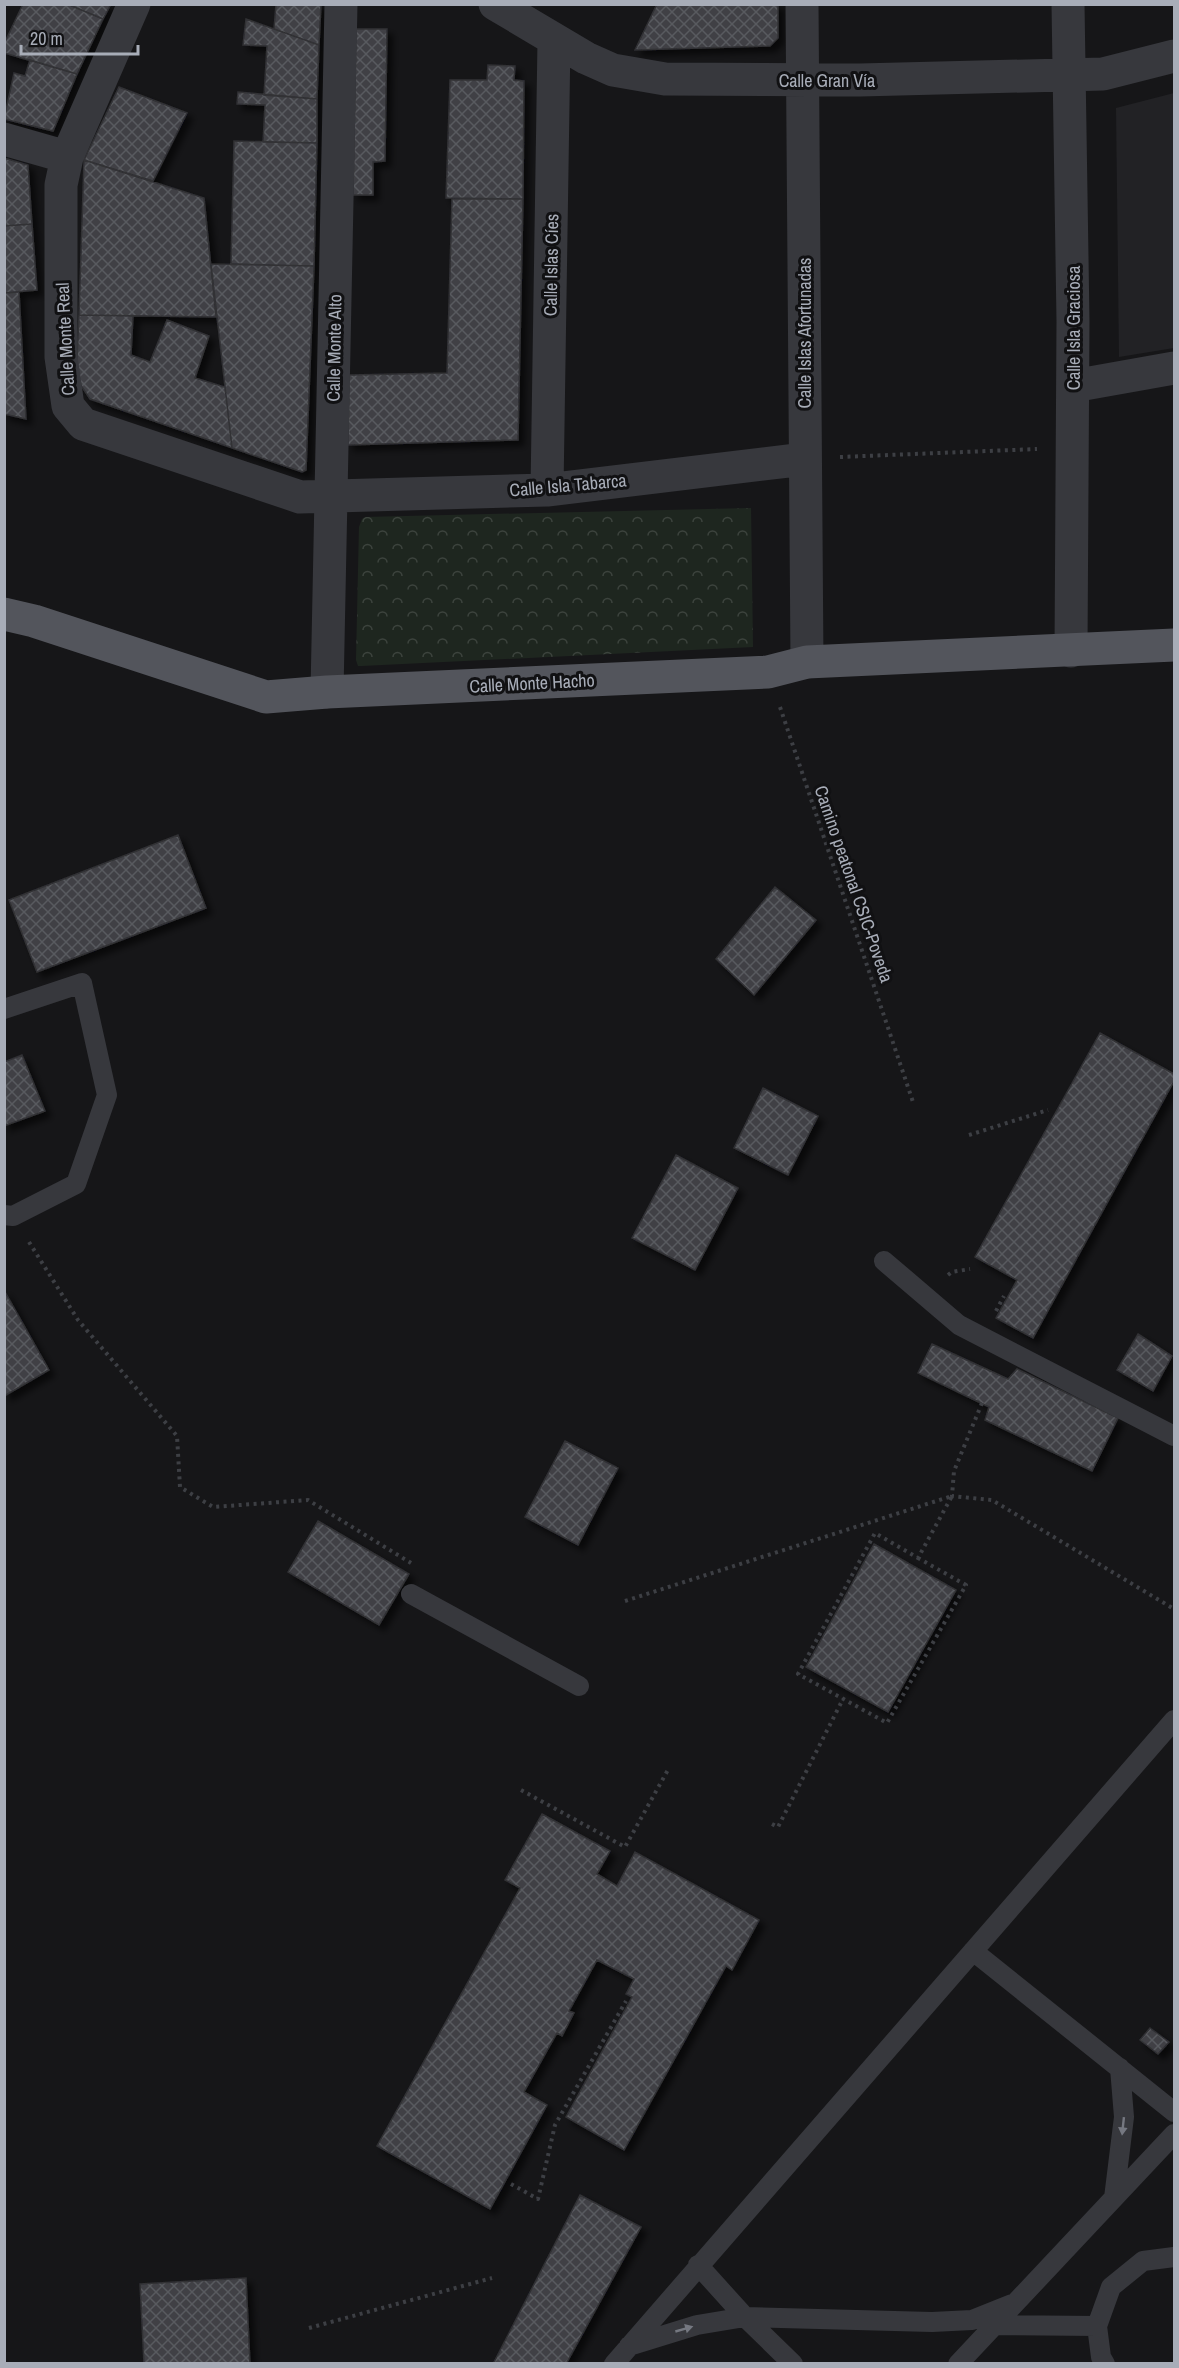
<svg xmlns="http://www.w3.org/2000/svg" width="1179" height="2368" viewBox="0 0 1179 2368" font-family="'Archivo Narrow',sans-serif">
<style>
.built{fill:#222225}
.park{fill:url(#park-crowns)}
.building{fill:url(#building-cross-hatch);stroke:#303034;stroke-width:1.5;filter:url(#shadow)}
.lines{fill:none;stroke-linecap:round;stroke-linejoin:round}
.path{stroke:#3d3f44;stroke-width:4;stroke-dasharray:3 4.5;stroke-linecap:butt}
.service{stroke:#37383d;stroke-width:20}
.minor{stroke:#37383d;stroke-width:33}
.primary{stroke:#53555c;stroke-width:33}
.oneway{fill:#757881}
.labels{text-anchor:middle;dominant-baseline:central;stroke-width:6;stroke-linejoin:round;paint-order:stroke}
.street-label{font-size:18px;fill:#a8adb8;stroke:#111113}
</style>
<defs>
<pattern id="park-crowns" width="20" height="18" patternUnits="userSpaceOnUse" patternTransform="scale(1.5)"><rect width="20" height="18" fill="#1e261f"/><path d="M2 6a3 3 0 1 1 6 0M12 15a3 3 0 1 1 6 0" fill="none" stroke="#3c433d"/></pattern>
<pattern id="building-cross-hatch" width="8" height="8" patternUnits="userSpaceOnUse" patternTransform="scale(1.5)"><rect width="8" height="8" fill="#404145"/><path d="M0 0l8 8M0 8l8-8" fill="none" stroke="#595a5e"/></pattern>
<filter id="shadow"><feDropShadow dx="5.5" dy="5.5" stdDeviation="3" flood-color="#0009"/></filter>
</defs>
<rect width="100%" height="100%" fill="#161618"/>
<path class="built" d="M 1174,93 L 1174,348 L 1119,357 L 1116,108 Z"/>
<path class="park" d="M 751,508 L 753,647 L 361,666 L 358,666 L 356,660 L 359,527 L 362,519 L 365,517 Z"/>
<path class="building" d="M 23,4 L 67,4 L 103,19 L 77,74 L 4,53 L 4,44 Z
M 67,4 L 111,4 L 103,19 Z
M 276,4 L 321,4 L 319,45 L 274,29 Z
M 657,4 L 778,4 L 778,38 L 770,46 L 635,50 Z
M 246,19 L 319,45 L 317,99 L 264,95 L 267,46 L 243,45 Z
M 356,29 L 387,29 L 385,161 L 373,162 L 373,195 L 353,195 Z
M 30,60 L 77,74 L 53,131 L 4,119 L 14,73 L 25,76 Z
M 488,65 L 515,66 L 514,80 L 524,81 L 523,199 L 446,198 L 450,80 L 487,80 Z
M 119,87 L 187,113 L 153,181 L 84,160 Z
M 238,92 L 317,99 L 317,143 L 263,142 L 265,105 L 237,104 Z
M 234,141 L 317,143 L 314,266 L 231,264 Z
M 4,158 L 28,165 L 32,224 L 4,226 Z
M 84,160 L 204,198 L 216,317 L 79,315 Z
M 452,199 L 523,199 L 518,440 L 348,445 L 349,375 L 447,373 Z
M 32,224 L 37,290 L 4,293 L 4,226 Z
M 211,264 L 314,266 L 306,470 L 302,472 L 232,448 Z
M 19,292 L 26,419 L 4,414 L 4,293 Z
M 79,315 L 133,316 L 131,355 L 150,362 L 167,320 L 209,336 L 195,378 L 225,387 L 232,448 L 90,399 L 76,378 Z
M 178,835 L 206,908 L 37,972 L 9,900 Z
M 775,887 L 816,920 L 754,995 L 716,959 Z
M 1100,1033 L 1174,1074 L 1174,1081 L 1033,1338 L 996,1318 L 1017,1280 L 975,1257 Z
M 22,1055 L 45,1111 L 4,1126 L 4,1062 Z
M 763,1088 L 818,1116 L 788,1175 L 734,1148 Z
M 676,1155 L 738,1188 L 695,1270 L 632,1238 Z
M 4,1290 L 49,1370 L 6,1395 L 4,1393 Z
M 1138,1334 L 1172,1356 L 1153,1391 L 1117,1370 Z
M 932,1344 L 1008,1379 L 1017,1369 L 1118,1418 L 1092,1471 L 985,1420 L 989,1407 L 918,1373 Z
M 565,1441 L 618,1468 L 578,1545 L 525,1517 Z
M 318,1521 L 409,1574 L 379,1625 L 288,1572 Z
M 874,1544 L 956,1590 L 888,1712 L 806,1667 Z
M 542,1814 L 610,1851 L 597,1874 L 617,1886 L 635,1852 L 759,1920 L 732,1970 L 726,1966 L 624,2150 L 566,2117 L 632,1997 L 626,1994 L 634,1979 L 597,1960 L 569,2011 L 574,2013 L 562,2036 L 557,2033 L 524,2092 L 547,2105 L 490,2209 L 377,2146 L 520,1888 L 505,1880 Z
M 1150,2028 L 1169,2042 L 1158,2054 L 1140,2040 Z
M 580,2195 L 641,2227 L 566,2364 L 493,2364 Z
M 246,2278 L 250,2364 L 144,2364 L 140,2284 Z"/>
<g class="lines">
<path class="path" d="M 840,457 L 1037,449
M 780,707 L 914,1105
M 969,1135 L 1048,1110
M 29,1242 L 78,1320 L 177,1436 L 180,1487 L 213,1507 L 308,1500 L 411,1563
M 948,1275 L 952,1272 L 970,1269
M 996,1311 L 1004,1296
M 982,1403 L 954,1471 L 952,1496 L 992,1500 L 1174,1609
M 625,1601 L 952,1496 L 918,1558 L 875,1533 L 798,1674 L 887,1723 L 966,1585 L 918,1558
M 521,1790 L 625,1847 L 669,1768
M 772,1824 L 778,1827 L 843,1699
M 511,2184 L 538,2199 L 555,2125 L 626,2001
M 309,2328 L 492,2278"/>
<path class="service" d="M 4,1009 L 82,983 L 107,1095 L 76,1184 L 13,1216 L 4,1215
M 884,1261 L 959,1325 L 1174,1436
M 411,1594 L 579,1686
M 973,1951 L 1174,2112
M 1114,2198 L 1124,2117 L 1120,2068
M 698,2265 L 745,2317 L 793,2364
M 995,2325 L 1097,2326
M 629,2346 L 697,2325 L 745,2317 L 932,2322 L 972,2320 L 1012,2304
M 614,2364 L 1174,1720
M 958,2364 L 1174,2134
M 1105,2364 L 1101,2357 L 1097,2326 L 1111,2287 L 1143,2261 L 1174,2257"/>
<path class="minor" d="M 134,4 L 67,157 L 61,185 L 61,357 L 68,406 L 83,424 L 300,497 L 547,490 L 805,459
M 495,4 L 586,58 L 613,70 L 665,79 L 860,80 L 1103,74 L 1174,56
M 802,4 L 807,662
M 1068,4 L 1073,321 L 1071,651
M 4,139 L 67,157
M 1073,386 L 1174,368
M 547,490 L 554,40
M 327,692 L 341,4"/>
<path class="primary" d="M 4,614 L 34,621 L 266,697 L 327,692 L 768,672 L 807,662 L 1174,645"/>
</g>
<defs><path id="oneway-solid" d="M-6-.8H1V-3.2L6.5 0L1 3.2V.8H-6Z" transform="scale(1.5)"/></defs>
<g class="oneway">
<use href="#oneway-solid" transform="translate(1123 2126) rotate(96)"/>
<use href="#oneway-solid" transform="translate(684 2329) rotate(-16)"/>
</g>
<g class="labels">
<g class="street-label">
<text x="827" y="80">Calle Gran Vía</text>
<text transform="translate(551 265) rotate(-89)">Calle Islas Cíes</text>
<text transform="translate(1073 328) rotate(-90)">Calle Isla Graciosa</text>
<text transform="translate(804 333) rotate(-90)">Calle Islas Afortunadas</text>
<text transform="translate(65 339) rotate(-93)">Calle Monte Real</text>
<text transform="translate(334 348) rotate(-89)">Calle Monte Alto</text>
<text transform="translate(568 485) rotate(-5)">Calle Isla Tabarca</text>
<text transform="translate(532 683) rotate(-3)">Calle Monte Hacho</text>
<text transform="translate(854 884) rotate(71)">Camino peatonal CSIC-Poveda</text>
</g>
</g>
<rect width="1179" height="2368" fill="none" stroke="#a8adb8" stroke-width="12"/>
<path d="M21 45v9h117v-9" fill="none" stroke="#a8adb8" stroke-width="3"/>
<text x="30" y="45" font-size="18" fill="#a8adb8" stroke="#111113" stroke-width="4.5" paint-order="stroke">20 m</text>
</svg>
